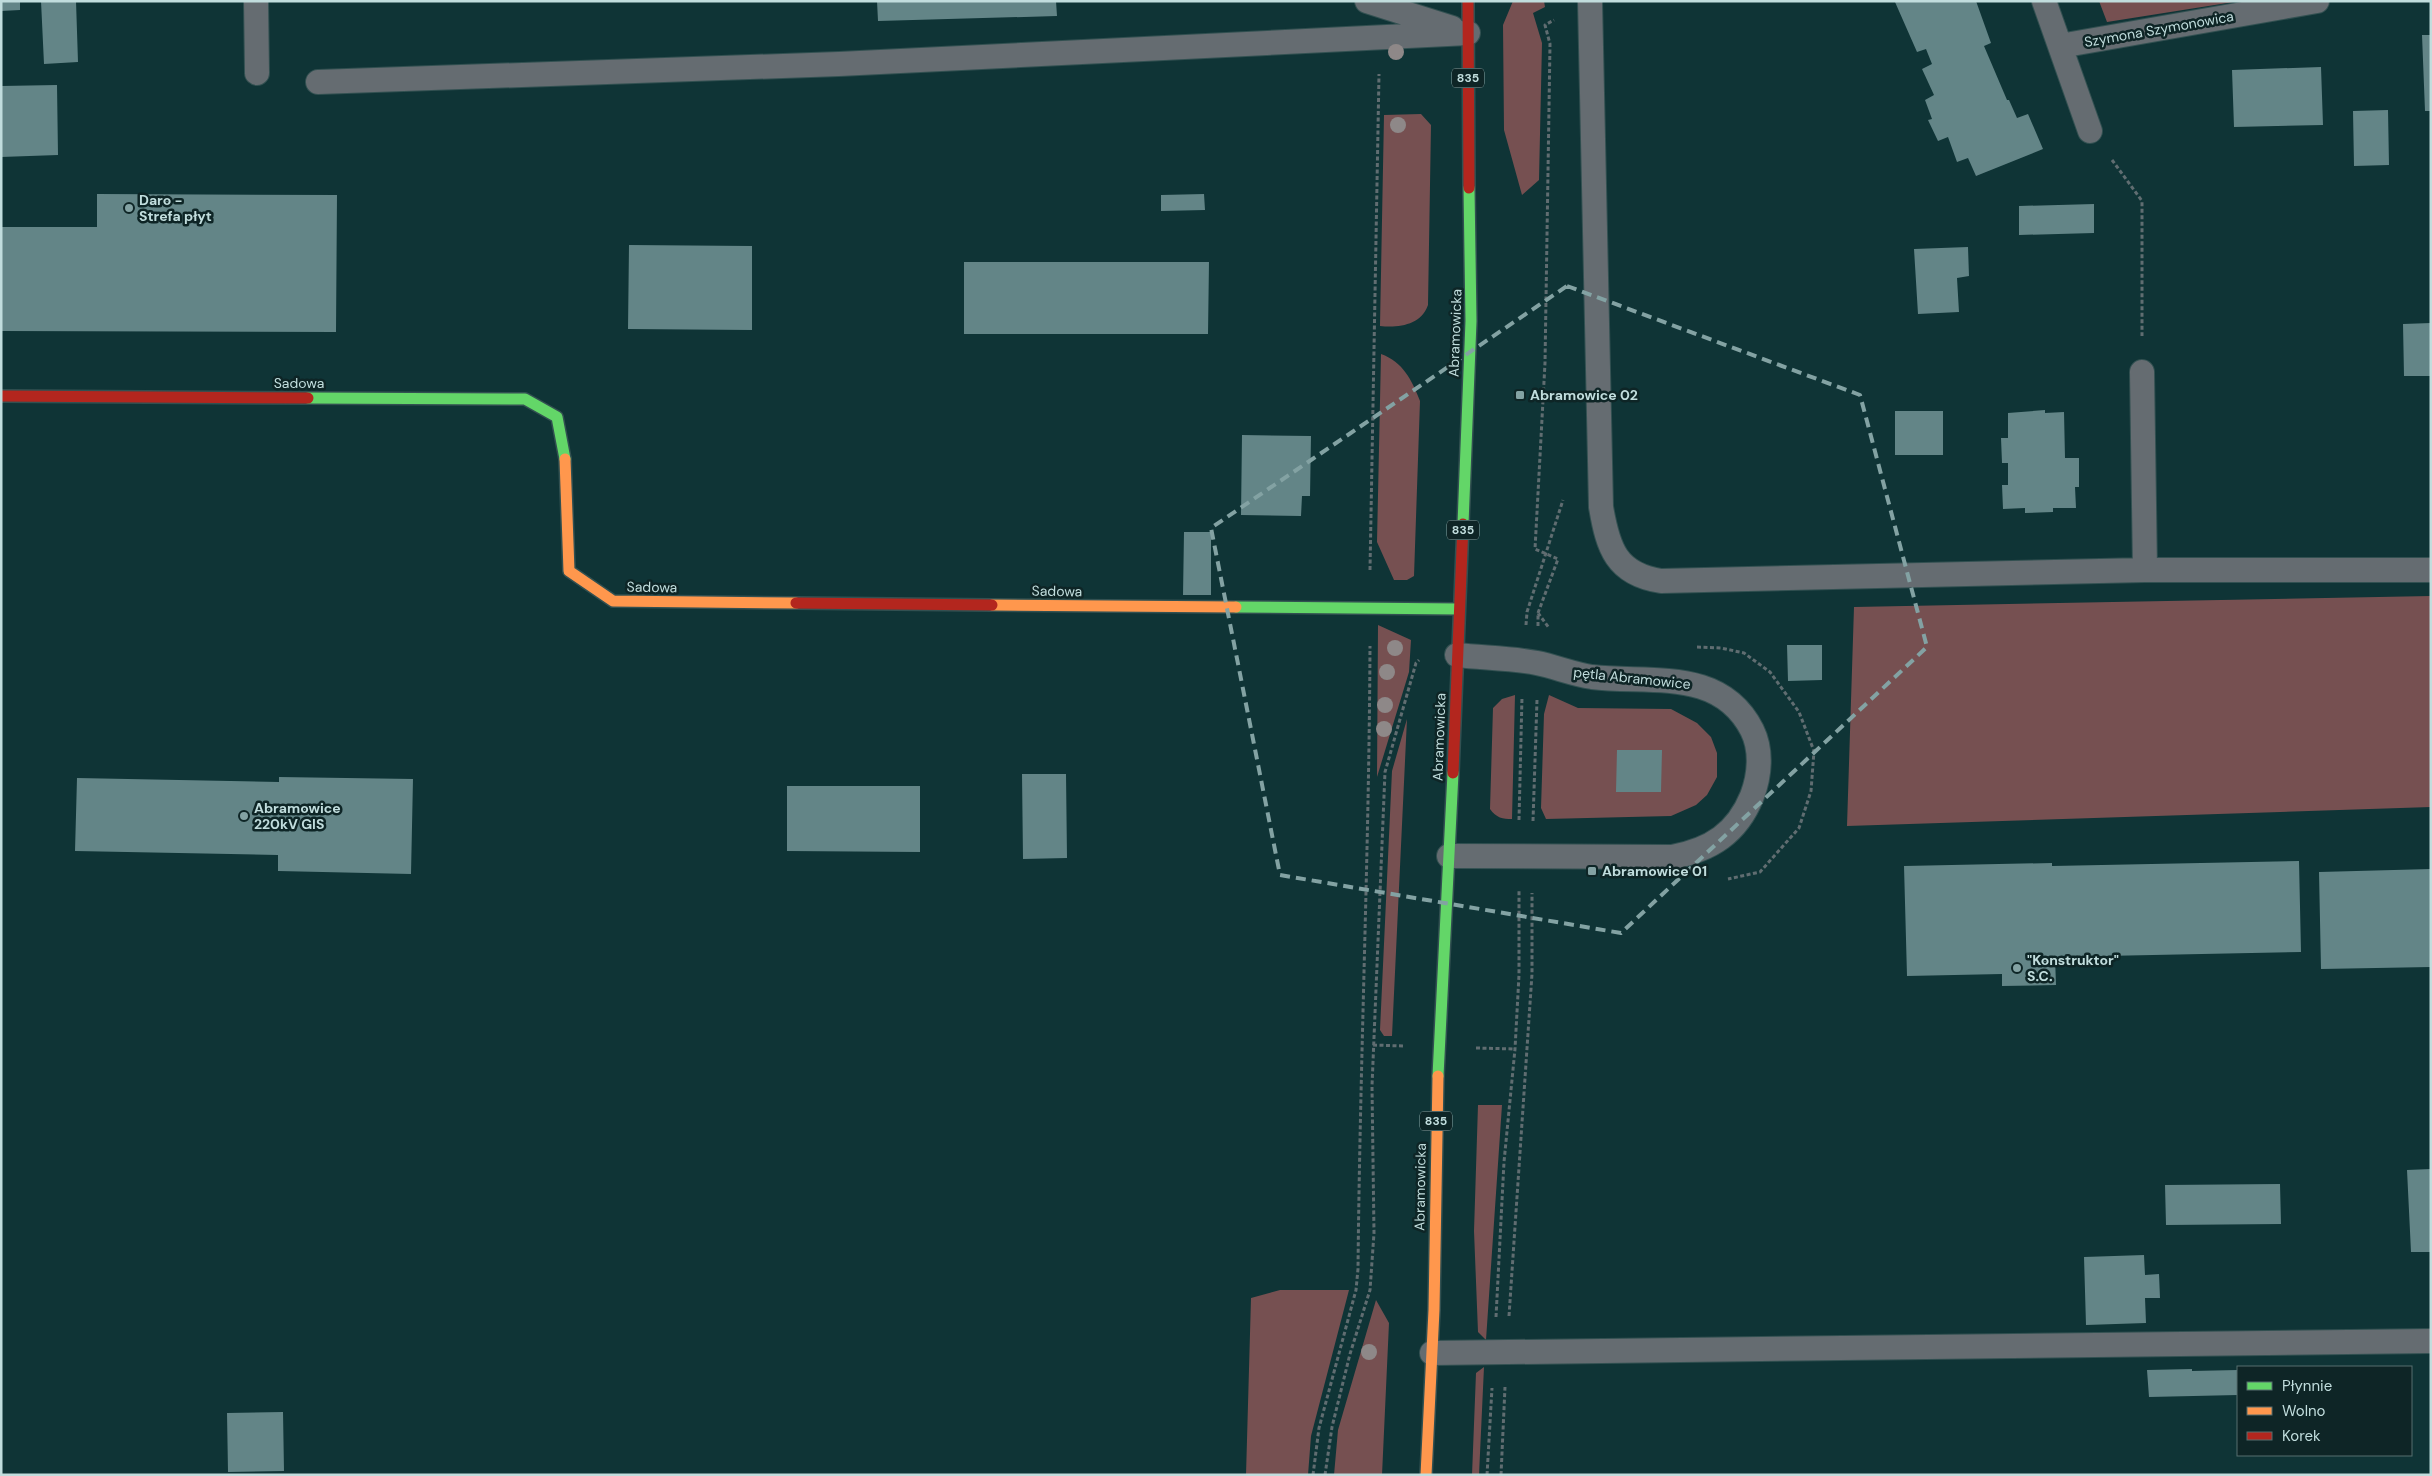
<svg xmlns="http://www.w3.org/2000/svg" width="2432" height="1476" viewBox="0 0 2432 1476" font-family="'DM Sans',sans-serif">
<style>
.green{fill:#765051}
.building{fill:#638587}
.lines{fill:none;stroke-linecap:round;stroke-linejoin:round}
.lane-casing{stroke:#325051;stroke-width:26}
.fast-casing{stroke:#325051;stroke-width:14}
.slow-casing{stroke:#325051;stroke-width:14}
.jam-casing{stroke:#325051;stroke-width:14}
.path{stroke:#606d71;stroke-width:3;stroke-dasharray:4 2.5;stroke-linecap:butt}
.lane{stroke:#656c71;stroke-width:24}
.fast{stroke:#63d668;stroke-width:11}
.slow{stroke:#ff974d;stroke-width:11}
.jam{stroke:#b3261e;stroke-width:11}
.tree{fill:#8e8888}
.marked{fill:none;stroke:#83a2a3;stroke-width:4;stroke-dasharray:10 6;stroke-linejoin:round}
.poi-dot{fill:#83a2a3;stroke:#0e2526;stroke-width:2}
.labels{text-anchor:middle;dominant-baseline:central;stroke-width:5;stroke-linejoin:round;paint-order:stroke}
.shield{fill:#0e2526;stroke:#8ba6a6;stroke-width:1}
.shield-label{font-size:12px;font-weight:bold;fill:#c1dddd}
.street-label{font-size:14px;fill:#c1dddd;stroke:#0e2526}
.poi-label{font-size:14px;font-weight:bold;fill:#c1dddd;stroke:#0e2526;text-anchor:start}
</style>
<rect width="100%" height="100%" fill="#0f3436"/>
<path class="green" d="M 1513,1 L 1544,1 L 1545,7 L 1533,13 L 1542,43 L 1539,180 L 1522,195 L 1504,130 L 1503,25 Z
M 2099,1 L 2240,1 L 2107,22 Z
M 1421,114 L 1431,125 L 1428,305 C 1421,325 1399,328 1380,326 L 1384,115 Z
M 1381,354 C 1403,362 1412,380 1420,401 L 1414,576 L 1407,580 L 1394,580 L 1377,542 Z
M 2431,596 L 2431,807 L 1847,826 L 1854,607 Z
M 1378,625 L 1411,640 L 1409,672 L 1377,777 Z
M 1515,695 L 1512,819 C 1503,819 1496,818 1490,809 L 1493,708 L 1502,699 Z
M 1549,695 L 1578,708 L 1671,709 L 1697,723 L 1711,737 L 1717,753 L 1717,777 L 1707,795 L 1696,805 L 1671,816 L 1546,819 L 1541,808 L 1544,714 Z
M 1407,719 L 1392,1036 L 1384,1036 L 1380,1030 L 1392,771 Z
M 1478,1105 L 1502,1105 L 1486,1340 L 1478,1332 L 1474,1231 Z
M 1280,1290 L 1349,1290 L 1311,1436 L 1308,1475 L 1246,1475 L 1251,1298 Z
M 1376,1300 L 1389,1323 L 1382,1475 L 1334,1475 L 1338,1430 Z
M 1484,1367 L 1479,1475 L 1472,1475 L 1476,1373 Z"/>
<path class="building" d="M 1,1 L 20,1 L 20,10 L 1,11 Z
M 41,1 L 76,1 L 78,62 L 44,64 Z
M 877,1 L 1056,1 L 1057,16 L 878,21 Z
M 1898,1 L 1976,1 L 1991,43 L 1984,46 L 2007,100 L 2009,100 L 2017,118 L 2028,114 L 2043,149 L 1976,176 L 1968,158 L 1957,162 L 1948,137 L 1938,141 L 1928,120 L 1932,119 L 1925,100 L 1934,95 L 1922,69 L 1932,64 L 1926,49 L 1917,52 L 1895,2 Z
M 2422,35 L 2431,35 L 2431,111 L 2425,111 Z
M 2321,67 L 2323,125 L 2234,127 L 2232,70 Z
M 57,85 L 58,155 L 1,157 L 1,86 Z
M 2388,110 L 2389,165 L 2354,166 L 2353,111 Z
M 97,194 L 337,195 L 336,332 L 1,331 L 1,227 L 97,227 Z
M 1204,194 L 1205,210 L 1161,211 L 1161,195 Z
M 2094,204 L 2094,233 L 2019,235 L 2019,206 Z
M 629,245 L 752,246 L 752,330 L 628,329 Z
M 1968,247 L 1969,276 L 1957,278 L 1959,312 L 1918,314 L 1914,249 Z
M 964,262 L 1209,262 L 1208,334 L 964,334 Z
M 2431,323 L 2431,376 L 2404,376 L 2403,324 Z
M 2045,410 L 2045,413 L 2064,412 L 2065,458 L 2079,458 L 2079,487 L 2075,487 L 2076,508 L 2053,508 L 2053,512 L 2025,513 L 2025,508 L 2003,509 L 2002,485 L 2008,485 L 2008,463 L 2002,463 L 2001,438 L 2008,438 L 2008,413 Z
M 1895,411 L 1943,411 L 1943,455 L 1895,455 Z
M 1242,435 L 1311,436 L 1310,496 L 1302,496 L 1301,516 L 1241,515 Z
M 1184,532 L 1211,532 L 1211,595 L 1183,595 Z
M 1787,645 L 1822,645 L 1822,680 L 1788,681 Z
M 1617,750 L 1662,750 L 1661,792 L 1616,792 Z
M 1022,774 L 1066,774 L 1067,858 L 1023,859 Z
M 279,777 L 413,779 L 411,874 L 278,871 L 278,855 L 75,851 L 77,778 L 279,782 Z
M 787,786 L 920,786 L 920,852 L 787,851 Z
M 2299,861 L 2301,952 L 2055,957 L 2056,985 L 2002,986 L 2002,974 L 1907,976 L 1904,866 L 2052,863 L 2052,866 Z
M 2431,869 L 2431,967 L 2321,969 L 2319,872 Z
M 2431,1169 L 2431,1252 L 2411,1252 L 2407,1170 Z
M 2280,1184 L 2281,1224 L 2166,1225 L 2165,1185 Z
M 2144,1255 L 2145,1275 L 2159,1274 L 2160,1298 L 2145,1298 L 2146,1323 L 2086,1325 L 2084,1257 Z
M 2192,1369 L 2192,1371 L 2238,1370 L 2238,1395 L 2149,1397 L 2147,1370 Z
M 283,1412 L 284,1471 L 228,1472 L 227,1413 Z"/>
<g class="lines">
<g class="lane-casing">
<path id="lane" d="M 256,1 L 257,73
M 1367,1 L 1452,28
M 1590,1 L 1601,507 C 1608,548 1616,574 1661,581 L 2145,570 L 2431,570
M 2044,1 L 2090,131
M 2060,46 L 2317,1
M 318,82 L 839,64 L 1468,33
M 2142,372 L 2145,570
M 1449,856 L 1672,857 C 1711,850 1737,833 1752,796 C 1760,775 1762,750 1752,730 C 1720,667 1650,684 1592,677 C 1573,674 1556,667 1537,663 C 1511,658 1484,658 1457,655
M 1432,1353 L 2431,1341"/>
</g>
<g class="fast-casing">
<path id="fast" d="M 308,398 L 525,399 L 557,417 L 565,459
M 1463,524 L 1471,321 L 1469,188
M 1236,607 L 1459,609
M 1438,1076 L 1453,773"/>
</g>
<g class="slow-casing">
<path id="slow" d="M 565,459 L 569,571 L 613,601 L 796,603
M 992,605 L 1236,607
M 1426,1475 L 1434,1310 L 1438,1076"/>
</g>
<g class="jam-casing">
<path id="jam" d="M 1468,1 L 1469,188
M 1,396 L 308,398
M 796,603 L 992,605
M 1453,773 L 1463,524"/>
</g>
<path class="path" d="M 2112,160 L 2142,201 L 2142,336
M 1370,570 L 1379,74
M 1538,613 L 1549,628
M 1526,625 L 1527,612 L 1563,500
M 1538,626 L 1538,613 L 1558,559 L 1535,549 L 1545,363 L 1550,44 L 1545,25 L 1554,20
M 1697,647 L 1721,648 L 1744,653 L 1770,672 L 1799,712 L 1814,751 L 1811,791 L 1799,828 L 1760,872 L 1728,879
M 1519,820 L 1522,697
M 1533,821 L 1537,700
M 1373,1045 L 1403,1046
M 1476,1048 L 1515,1049
M 1509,1316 L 1532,974 L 1532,893
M 1496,1317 L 1504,1162 L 1515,1049 L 1519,975 L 1519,891
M 1313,1475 L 1319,1428 L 1356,1290 L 1358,1269 C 1360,1061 1369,854 1370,646
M 1325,1475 L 1332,1427 L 1350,1354 L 1370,1290 L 1374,1233 L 1372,1086 L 1385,772 L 1416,663 L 1419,660
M 1487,1475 L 1492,1388
M 1501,1475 L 1505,1387"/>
<use href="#lane" class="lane"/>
<use href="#fast" class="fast"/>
<use href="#slow" class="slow"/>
<use href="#jam" class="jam"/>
</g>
<g class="tree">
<circle cx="1396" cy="52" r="8"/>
<circle cx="1398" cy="125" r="8"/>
<circle cx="1395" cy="648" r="8"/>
<circle cx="1387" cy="672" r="8"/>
<circle cx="1385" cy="705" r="8"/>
<circle cx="1384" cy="729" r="8"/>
<circle cx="1369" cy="1352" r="8"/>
</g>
<path class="marked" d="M 1567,286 L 1860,395 L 1927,647 L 1621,933 L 1280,875 L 1211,528 Z"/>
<g class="poi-dot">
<circle cx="129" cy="208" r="5"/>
<rect x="1515" y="390" width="10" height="10" rx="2.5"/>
<circle cx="244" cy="816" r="5"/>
<rect x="1587" y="866" width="10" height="10" rx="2.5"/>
<circle cx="2017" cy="968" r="5"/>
</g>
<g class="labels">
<g class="shield">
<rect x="1452" y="68.5" width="32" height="19" rx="4"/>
<rect x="1447" y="520.5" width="32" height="19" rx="4"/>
<rect x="1420" y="1111.5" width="32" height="19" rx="4"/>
</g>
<g class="shield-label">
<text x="1468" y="78">835</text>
<text x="1463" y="530">835</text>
<text x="1436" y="1121">835</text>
</g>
<g class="street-label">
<text transform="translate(2159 29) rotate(-10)">Szymona Szymonowica</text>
<text transform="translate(1455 333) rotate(-88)">Abramowicka</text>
<text x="299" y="383">Sadowa</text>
<text transform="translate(652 587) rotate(1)">Sadowa</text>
<text transform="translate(1057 591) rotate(1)">Sadowa</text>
<text transform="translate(1632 678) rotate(6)">pętla Abramowice</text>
<text transform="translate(1439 737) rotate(-88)">Abramowicka</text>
<text transform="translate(1420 1187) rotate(-89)">Abramowicka</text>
</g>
<g class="poi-label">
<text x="139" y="200">Daro -<tspan x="139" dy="16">Strefa płyt</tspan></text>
<text x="1530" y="395">Abramowice 02</text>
<text x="254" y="808">Abramowice<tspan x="254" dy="16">220kV GIS</tspan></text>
<text x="1602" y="871">Abramowice 01</text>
<text x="2027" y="960">"Konstruktor"<tspan x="2027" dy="16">S.C.</tspan></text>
</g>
</g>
<rect width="2432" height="1476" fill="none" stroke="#c1dddd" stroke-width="5"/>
<rect x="2237" y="1366" width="175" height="90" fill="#0e2526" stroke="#566f6f"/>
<rect x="2247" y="1382" width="25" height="8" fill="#63d668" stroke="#566f6f"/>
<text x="2282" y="1391" font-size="15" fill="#c1dddd">Płynnie</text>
<rect x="2247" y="1407" width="25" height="8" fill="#ff974d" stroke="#566f6f"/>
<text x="2282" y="1416" font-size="15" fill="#c1dddd">Wolno</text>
<rect x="2247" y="1432" width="25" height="8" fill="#b3261e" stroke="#566f6f"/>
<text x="2282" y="1441" font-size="15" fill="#c1dddd">Korek</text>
</svg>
